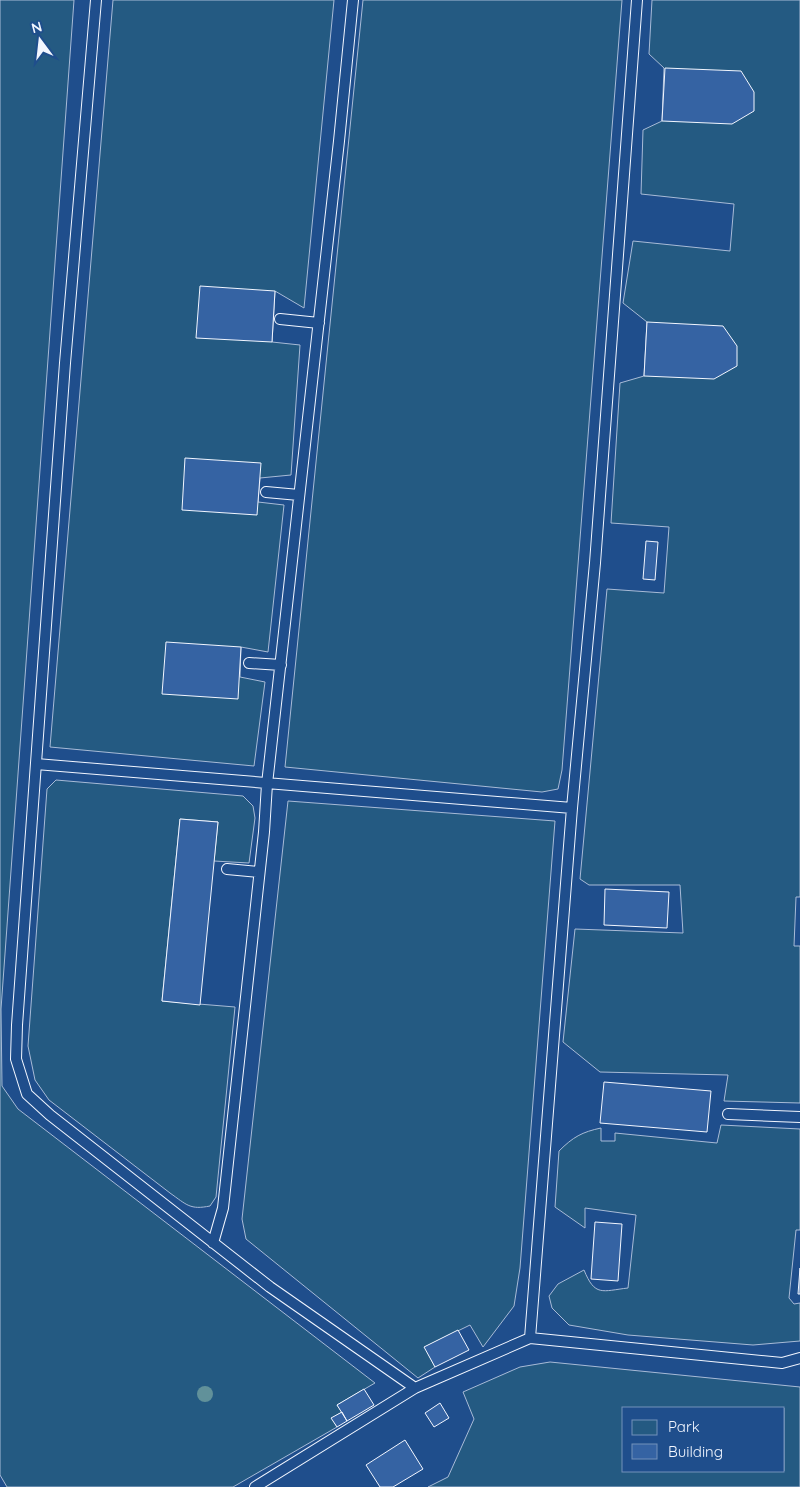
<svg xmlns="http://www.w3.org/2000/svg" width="800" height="1487" viewBox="0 0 800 1487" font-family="Quicksand,sans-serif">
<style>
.green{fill:#245a82;stroke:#a8bbd7;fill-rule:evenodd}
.building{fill:#3563a3;stroke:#f2f6ff}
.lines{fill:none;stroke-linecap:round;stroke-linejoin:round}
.lane-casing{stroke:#f2f6ff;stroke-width:12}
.lane{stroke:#1f4e8c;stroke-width:10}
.tree{fill:#61919a}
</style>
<rect width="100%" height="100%" fill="#1f4e8c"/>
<path class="green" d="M 0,0 L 74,0 L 1,1009 L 2,1086 L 18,1109 L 375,1383 L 337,1405 L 342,1412 L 332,1418 L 337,1427 L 233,1487 L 7,1487 L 0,1475 Z
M 113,0 L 334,0 L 304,308 L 275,291 L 272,342 L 300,345 L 291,475 L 260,478 L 258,502 L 284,505 L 268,652 L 241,647 L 240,677 L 265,682 L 254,766 L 50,747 Z
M 363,0 L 622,0 L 562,770 L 558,789 L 542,792 L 285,767 Z
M 652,0 L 800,0 L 800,897 L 796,897 L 794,946 L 800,946 L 800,1103 L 724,1101 L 728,1075 L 600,1072 L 563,1042 L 575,929 L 683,933 L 680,885 L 589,885 L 580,879 L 607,589 L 664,593 L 669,527 L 611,523 L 620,383 L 644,376 L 647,322 L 623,303 L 633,241 L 730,251 L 734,204 L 641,194 L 643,130 L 662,121 L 664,68 L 649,54 Z
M 56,780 L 243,796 L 253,806 L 255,818 L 249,863 L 214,861 L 218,822 L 180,819 L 162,1001 L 235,1007 L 216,1197 L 210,1206 C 190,1210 187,1205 170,1193 L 49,1100 L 35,1080 L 28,1046 L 47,789 Z
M 288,801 L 555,821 L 520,1268 L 514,1306 L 483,1347 L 470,1325 L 425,1347 L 435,1367 L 418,1378 L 246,1239 L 242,1219 Z
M 721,1125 L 800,1129 L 800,1230 L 796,1230 L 789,1298 L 794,1304 L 800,1303 L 800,1341 L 753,1345 L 628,1335 L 569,1325 L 552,1308 L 549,1296 L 558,1284 L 584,1270 C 595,1297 602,1291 628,1288 L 636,1215 L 585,1208 L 585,1228 L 555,1207 L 559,1151 C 573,1137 582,1132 601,1128 L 601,1141 L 615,1141 L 615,1133 L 717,1143 Z
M 550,1362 L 800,1387 L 800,1487 L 428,1487 L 448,1477 L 474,1419 L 463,1392 L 520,1367 ZM 624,1408 L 784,1408 L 784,1471 L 624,1471 Z"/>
<path class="building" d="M 665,68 L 741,71 L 754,92 L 754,111 L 732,124 L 662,121 Z
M 200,286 L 275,291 L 272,342 L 196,338 Z
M 647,322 L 723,326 L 737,346 L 737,366 L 714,379 L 644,376 Z
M 185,458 L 261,463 L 257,515 L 182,510 Z
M 646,541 L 658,542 L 655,580 L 643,579 Z
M 166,642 L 241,647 L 238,699 L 162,694 Z
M 180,819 L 218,822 L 200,1005 L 162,1001 Z
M 605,889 L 669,892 L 667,928 L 604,925 Z
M 604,1082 L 711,1091 L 707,1132 L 600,1123 Z
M 595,1222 L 622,1224 L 618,1281 L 591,1279 Z
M 800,1268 L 800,1294 L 798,1294 Z
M 458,1330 L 469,1350 L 435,1367 L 424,1347 Z
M 364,1389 L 374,1405 L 347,1421 L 337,1405 Z
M 440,1403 L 449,1418 L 434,1427 L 425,1413 Z
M 342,1412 L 347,1421 L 337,1427 L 331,1418 Z
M 405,1440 L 423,1469 L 393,1487 L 380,1487 L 366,1465 Z"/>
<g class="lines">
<g class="lane-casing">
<path id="lane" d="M 96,0 L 65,363 L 17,1025 L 16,1059 L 27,1094 L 50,1115 L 270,1287 L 415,1388
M 280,319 L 319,323
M 266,492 L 299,495
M 249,663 L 281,665
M 36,764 L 572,808
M 227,869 L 259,872
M 728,1114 L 800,1117
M 213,1243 L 223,1208 L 264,832 L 267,784 L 339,141 L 353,0
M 530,1338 L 572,808 L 595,563 L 637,0
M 255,1487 L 415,1388 L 530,1338 L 782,1363 L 800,1358"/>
</g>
<use href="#lane" class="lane"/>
</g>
<circle class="tree" cx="205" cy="1394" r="8"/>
<rect x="622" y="1407" width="162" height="65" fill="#1f4e8c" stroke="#7391ba"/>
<rect x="632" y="1420" width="25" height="15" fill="#245a82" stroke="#7391ba"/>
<text x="668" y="1432" font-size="15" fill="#f2f6ff">Park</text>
<rect x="632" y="1444" width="25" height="15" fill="#3563a3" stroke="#7391ba"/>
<text x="668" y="1457" font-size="15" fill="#f2f6ff">Building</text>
<g transform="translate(40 40) rotate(345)" stroke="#1f4e8c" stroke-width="4" paint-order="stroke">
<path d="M0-4L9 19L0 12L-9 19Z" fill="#f2f6ff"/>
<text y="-8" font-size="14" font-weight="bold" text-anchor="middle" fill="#f2f6ff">N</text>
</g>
</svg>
